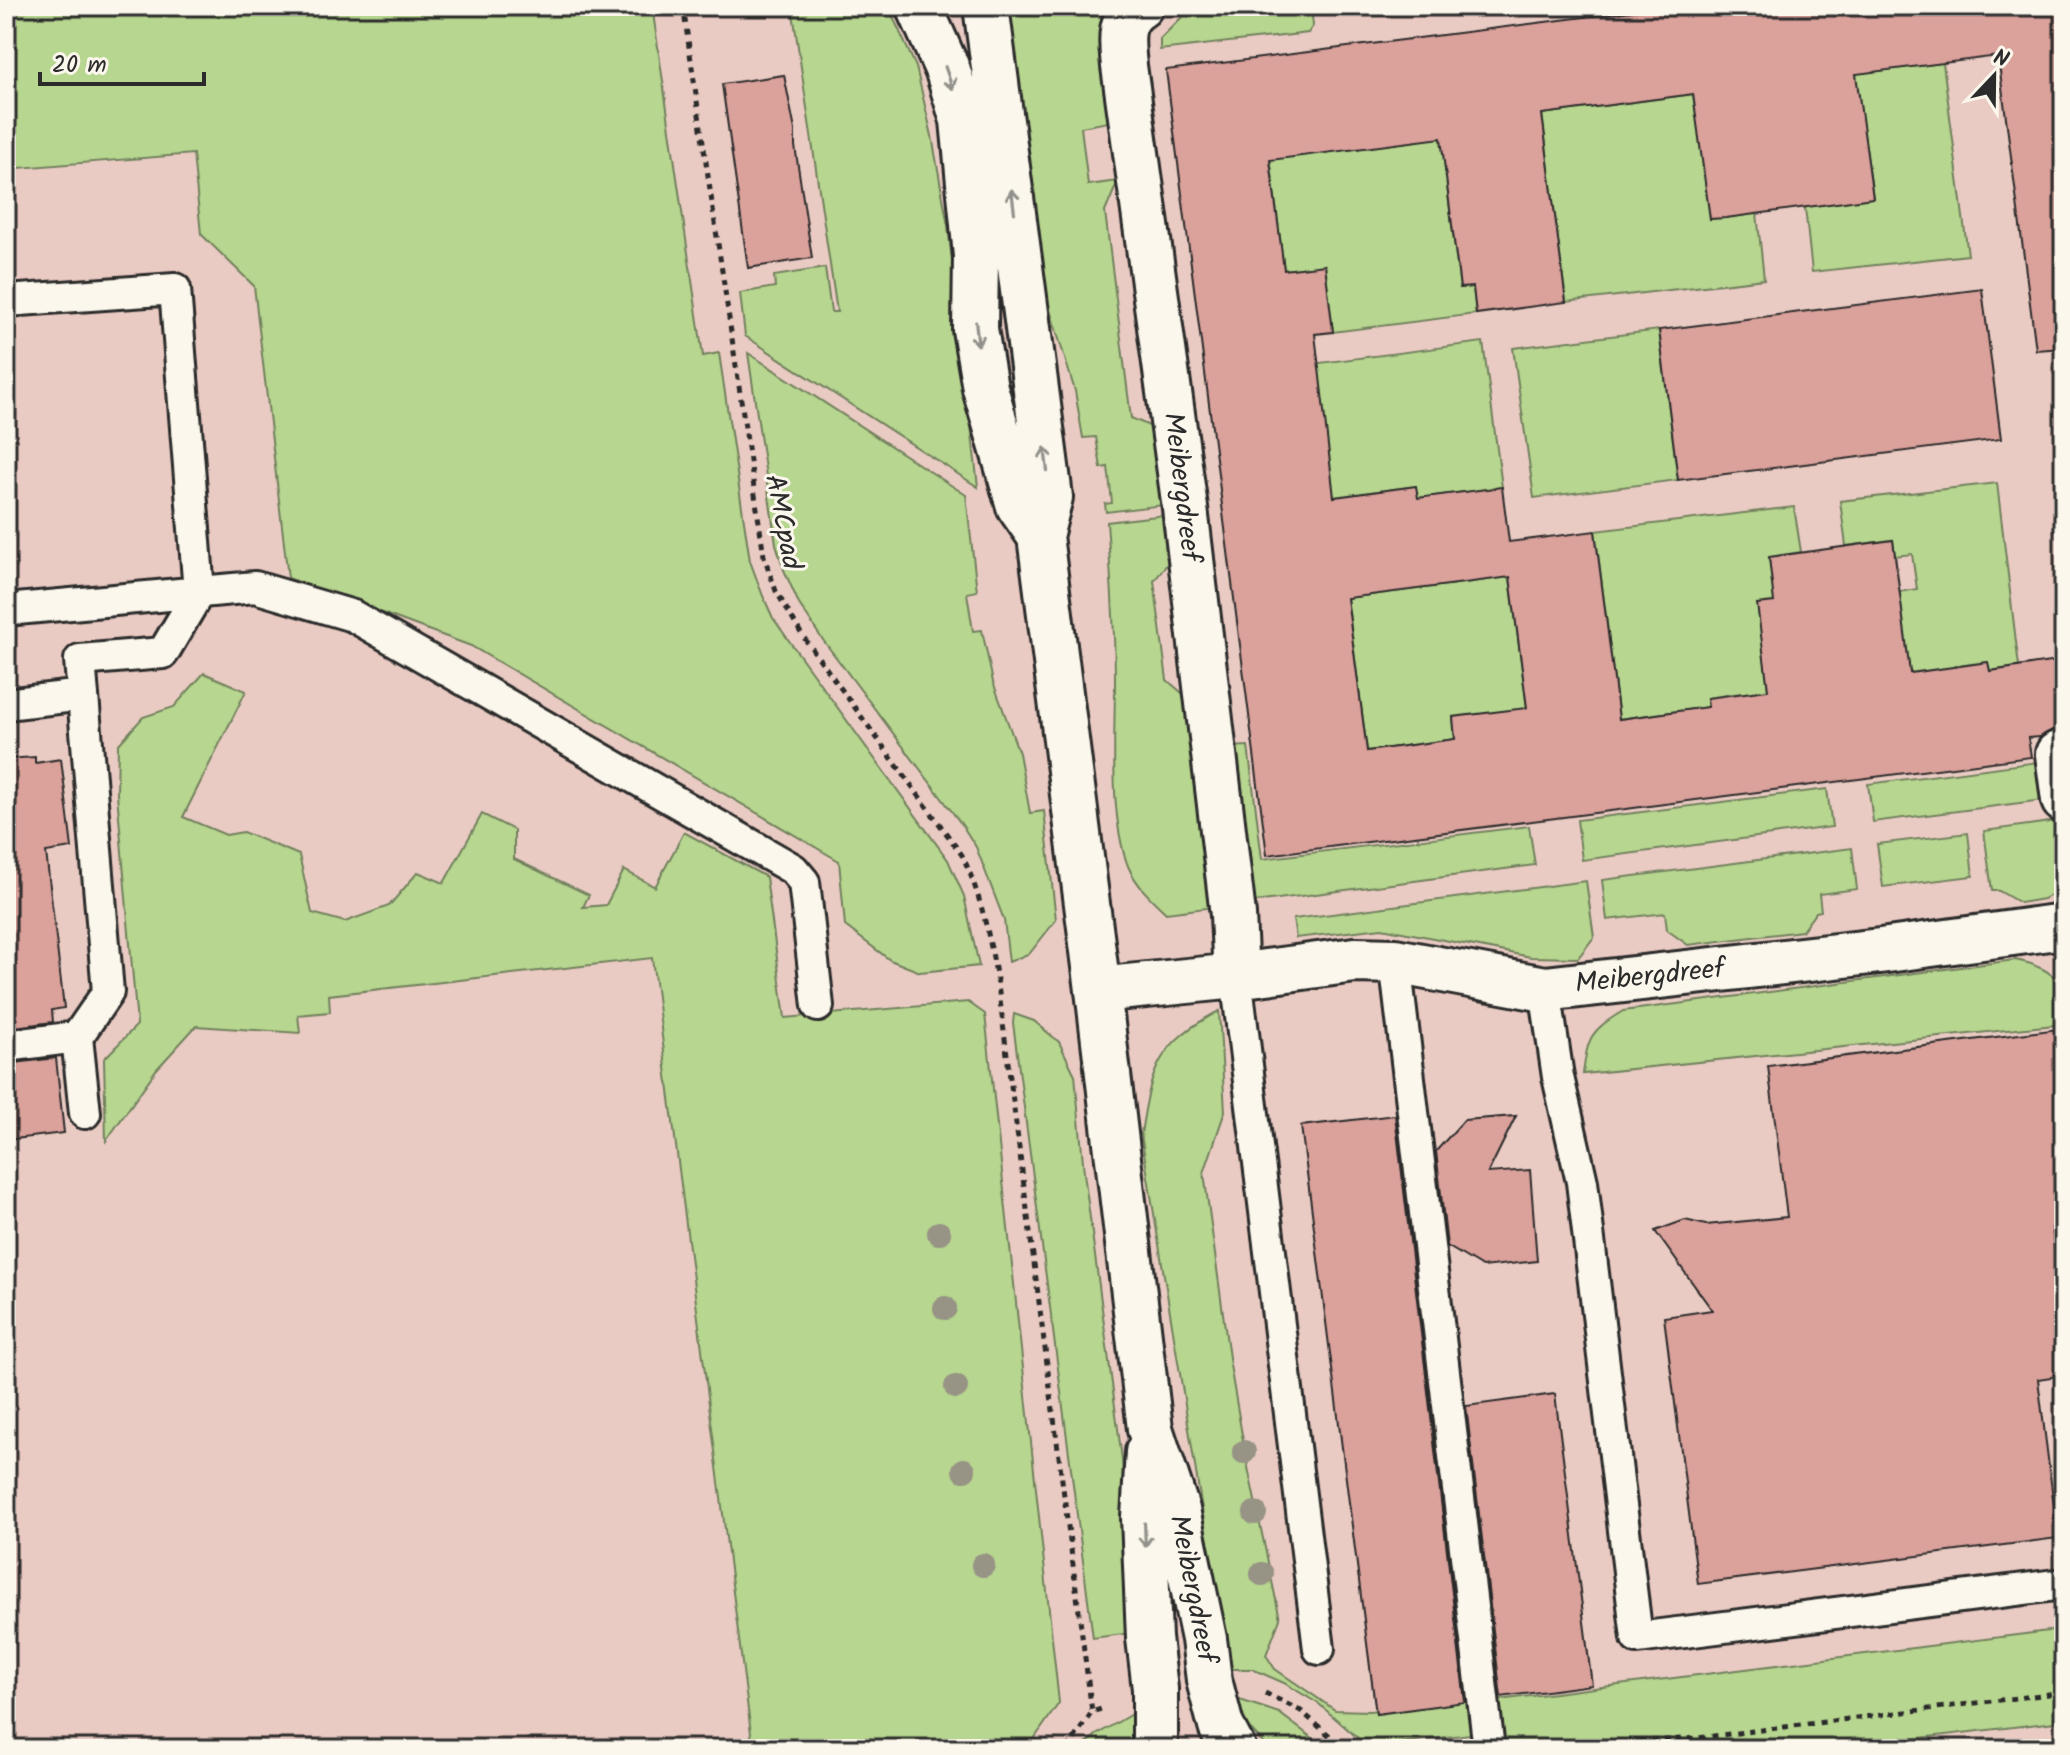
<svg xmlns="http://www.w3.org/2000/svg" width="2070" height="1755" viewBox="0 0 2070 1755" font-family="Kalam,sans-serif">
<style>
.built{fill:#eacbc3}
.green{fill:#b7d68f;stroke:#71805d;stroke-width:2}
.building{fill:#dba19b;stroke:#2b2b2b;stroke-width:2;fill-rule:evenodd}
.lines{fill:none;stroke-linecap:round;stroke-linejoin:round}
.lane-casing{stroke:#2b2b2b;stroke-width:36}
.street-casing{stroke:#2b2b2b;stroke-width:50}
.secondary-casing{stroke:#2b2b2b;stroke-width:50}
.path{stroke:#2b2b2b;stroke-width:5;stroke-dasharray:6 6;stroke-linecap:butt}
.lane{stroke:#fbf7ec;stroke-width:30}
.street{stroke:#fbf7ec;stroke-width:44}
.secondary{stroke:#fbf7ec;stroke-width:44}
.tree{fill:#979385}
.oneway{stroke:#93918c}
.labels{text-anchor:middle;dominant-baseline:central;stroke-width:6;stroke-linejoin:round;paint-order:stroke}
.street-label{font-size:28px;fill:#2b2b2b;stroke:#fbf7ec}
</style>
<rect width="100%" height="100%" fill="#f1ddd4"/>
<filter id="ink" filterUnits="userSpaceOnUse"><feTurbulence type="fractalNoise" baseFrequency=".0125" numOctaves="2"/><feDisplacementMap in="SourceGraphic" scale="16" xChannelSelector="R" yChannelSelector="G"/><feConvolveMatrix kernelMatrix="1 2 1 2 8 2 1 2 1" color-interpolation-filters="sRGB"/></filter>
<g filter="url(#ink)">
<path class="built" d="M 6,6 L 2064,6 L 2064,1749 L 6,1749 Z"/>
<path class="green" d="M 6,6 L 652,6 L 703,356 L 719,353 L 750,561 L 763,596 L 773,618 L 790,642 L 948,860 L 964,896 L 979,966 L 920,972 L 890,960 L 845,926 L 839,861 L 471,646 L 288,578 L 254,286 L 201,234 L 193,154 L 6,169 Z
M 792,6 L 888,6 L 916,67 L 932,136 L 948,226 L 978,487 L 745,336 L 740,293 L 775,287 L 774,276 L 825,268 L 831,312 L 837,312 Z
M 1012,6 L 1103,6 L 1101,17 L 1114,121 L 1081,127 L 1088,185 L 1118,181 L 1105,212 L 1131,418 L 1154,428 L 1164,505 L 1106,512 L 1105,504 L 1112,503 L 1108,467 L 1101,468 L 1096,437 L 1083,438 L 1075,391 L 1041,281 L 1009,20 Z
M 1255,6 L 1311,6 L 1313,26 L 1308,33 L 1160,50 L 1160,39 L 1185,14 Z
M 1943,63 L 1968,255 L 1812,272 L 1805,207 L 1873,198 L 1863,127 L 1834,76 Z
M 1710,92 L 1710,219 L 1757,213 L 1764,279 L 1566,302 L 1542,114 Z
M 1452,126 L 1447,186 L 1460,288 L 1473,287 L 1476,314 L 1333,332 L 1325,265 L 1284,270 L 1269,149 L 1348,150 L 1420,140 Z
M 1659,330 L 1678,480 L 1534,498 L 1513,348 Z
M 1483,342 L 1502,487 L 1418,498 L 1415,486 L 1363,493 L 1314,511 L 1296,366 Z
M 748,353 L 966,495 L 977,591 L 967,593 L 973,631 L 982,630 L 993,682 L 1019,753 L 1030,813 L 1044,811 L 1056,920 L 1030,953 L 1009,962 L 1004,920 L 976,847 L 962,825 L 820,636 L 799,604 L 784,570 L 776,544 Z
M 1997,483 L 2019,667 L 1990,671 L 1987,662 L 1956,666 L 1956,676 L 1911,681 L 1899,592 L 1917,589 L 1912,554 L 1895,556 L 1893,540 L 1846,546 L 1840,501 Z
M 1794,507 L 1801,552 L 1769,557 L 1787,697 L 1741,693 L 1707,698 L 1708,707 L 1619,719 L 1595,531 Z
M 1165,515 L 1171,559 L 1154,581 L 1167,680 L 1188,698 L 1215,907 L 1166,913 C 1151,899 1136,885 1128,866 C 1109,817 1115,735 1115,682 C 1115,628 1111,576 1107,522 Z
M 1510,577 L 1530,730 L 1453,717 L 1455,739 L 1367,751 L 1347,598 Z
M 204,673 L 246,691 L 183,817 L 226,835 L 243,832 L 299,855 L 312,913 L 345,922 L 389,906 L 418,872 L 444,883 L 482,814 L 514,830 L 514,859 L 589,895 L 583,907 L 606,905 L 624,870 L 655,887 L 684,832 L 766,877 L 785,1018 L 968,1002 L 985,1014 L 1059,1703 L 1027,1749 L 753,1749 L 652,958 L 329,995 L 330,1012 L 298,1015 L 300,1033 L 196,1026 L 156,1070 L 106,1141 L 104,1059 L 137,1025 L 117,794 L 118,745 L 143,717 L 174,707 Z
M 1248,746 L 1262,859 L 1529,826 L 1535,865 L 1247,903 L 1230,747 Z
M 2038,762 L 2043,800 L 1873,822 L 1868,784 Z
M 1827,789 L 1832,827 L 1582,860 L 1577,820 Z
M 2064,820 L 2064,889 L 2043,899 L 2020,903 L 1999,891 L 1992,891 L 1984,831 Z
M 1968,833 L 1973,876 L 1883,887 L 1877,844 Z
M 1852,848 L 1857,889 L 1819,894 L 1821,911 L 1816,912 L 1802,931 L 1688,945 L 1667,930 L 1665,913 L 1607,920 L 1602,880 Z
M 1586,881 L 1594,937 L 1578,958 L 1531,957 L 1382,928 L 1296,938 L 1293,919 Z
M 2015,960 C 2032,963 2058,972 2064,991 C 2067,1000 2064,1015 2064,1024 L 1583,1074 C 1588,1036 1590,1031 1623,1011 Z
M 1219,1011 L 1225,1111 L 1204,1173 L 1230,1365 L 1246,1458 L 1280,1619 L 1266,1655 L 1275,1669 L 1335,1710 L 1370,1711 L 1472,1697 L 1478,1733 L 1385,1745 L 1360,1740 L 1319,1704 L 1284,1683 L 1252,1669 L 1228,1669 L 1141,1134 C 1151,1068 1158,1043 1219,1011 Z
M 1014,1014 L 1034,1021 L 1059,1042 L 1075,1075 L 1084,1173 L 1122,1459 L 1131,1633 L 1093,1638 L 1013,1023 Z
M 2064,1629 L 2064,1721 L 1826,1749 L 1502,1749 L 1499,1700 Z
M 1234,1698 L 1279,1713 L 1327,1749 L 1269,1749 L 1242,1721 Z
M 1140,1709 L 1131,1749 L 1081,1749 L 1096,1735 Z"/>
<path class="building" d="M 1672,6 L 2064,6 L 2064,348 L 2036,350 L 1998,56 L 1856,74 L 1873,198 L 1726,218 L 1710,219 L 1693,94 L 1542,114 L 1566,302 L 1476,314 L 1473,287 L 1460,288 L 1441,138 L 1270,160 L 1284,270 L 1325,265 L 1333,332 L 1315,334 L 1334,497 L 1416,486 L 1418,498 L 1502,487 L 1509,542 L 1595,531 L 1619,719 L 1708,707 L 1707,698 L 1768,690 L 1757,604 L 1774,602 L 1769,557 L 1893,540 L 1910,673 L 1988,662 L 1990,671 L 2064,660 L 2064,730 L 2054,729 L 2040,737 L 2028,738 L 2031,757 L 1267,855 L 1166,70 ZM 1510,577 L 1527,708 L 1453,717 L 1455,739 L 1367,751 L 1347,598 Z
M 784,75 L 795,130 L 795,146 L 812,258 L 748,268 L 722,84 Z
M 1982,289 L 2001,439 L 1678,480 L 1659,330 Z
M 35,757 L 35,763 L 61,759 L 72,848 L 46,852 L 64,1008 L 52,1010 L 53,1022 L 6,1028 L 6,759 Z
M 2059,1029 L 2064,1067 L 2064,1227 L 2052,1228 L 2064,1320 L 2064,1375 L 2038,1379 L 2058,1538 L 1698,1584 L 1664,1317 L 1712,1310 L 1655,1231 L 1685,1220 L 1706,1225 L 1787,1217 L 1768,1066 Z
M 56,1058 L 64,1133 L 6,1140 L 6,1064 Z
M 1395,1115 L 1465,1702 L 1376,1714 L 1301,1126 Z
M 1516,1116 L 1488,1173 L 1530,1170 L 1537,1261 L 1482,1267 L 1447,1246 L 1436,1151 L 1464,1120 Z
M 1555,1394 L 1592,1685 L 1501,1697 L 1466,1406 Z"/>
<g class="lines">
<g class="lane-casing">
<path id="lane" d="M 6,301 L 175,289 L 199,592 L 163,653 L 80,660 L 108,992 L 77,1037
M 6,610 L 255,587 L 353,616 L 793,869 L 804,882 L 818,1006
M 6,704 L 83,695
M 1395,961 L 1489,1749
M 1236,976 L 1319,1649
M 1545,989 L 1558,1077 L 1582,1182 L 1637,1638 L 2064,1584
M 6,1046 L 77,1037 L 85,1113"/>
</g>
<g class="street-casing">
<path id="street" d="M 1140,6 C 1117,20 1122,43 1124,66 L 1185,508 L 1233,915 L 1236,976
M 2058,754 L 2064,800
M 1098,990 L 1236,976 L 1355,960 L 1395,961 L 1545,989 L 1880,951 L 2064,926"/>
</g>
<g class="secondary-casing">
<path id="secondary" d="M 919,6 L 948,71 L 963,120 L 976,256 L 975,329 L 985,388 L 1019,506 L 1040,536
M 986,6 L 1050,497 L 1040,536 L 1098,990 L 1150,1429 L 1177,1510 L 1204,1639 L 1209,1680 L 1221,1726 L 1233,1749
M 1148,1452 L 1144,1517 L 1149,1638 L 1155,1689 L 1155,1749"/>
</g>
<path class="path" d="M 683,6 L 764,556 L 776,591 L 802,635 L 962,855 C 982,897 990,940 998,985 L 1092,1712
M 1265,1693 L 1301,1711 L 1345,1749
M 1067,1749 L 1092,1712 L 1104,1708
M 1532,1749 L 1698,1738 L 2064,1692"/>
<use href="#lane" class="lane"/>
<use href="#street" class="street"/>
<use href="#secondary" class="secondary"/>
</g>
<g class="tree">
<circle cx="939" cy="1233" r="12"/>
<circle cx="945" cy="1308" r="12"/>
<circle cx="956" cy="1387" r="12"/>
<circle cx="1244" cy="1452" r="12"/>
<circle cx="964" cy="1470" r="12"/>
<circle cx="1255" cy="1513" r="12"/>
<circle cx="983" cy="1565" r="12"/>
<circle cx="1262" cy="1574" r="12"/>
</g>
<defs><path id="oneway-shaft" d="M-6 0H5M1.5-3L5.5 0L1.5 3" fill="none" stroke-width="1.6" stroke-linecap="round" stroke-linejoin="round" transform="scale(2)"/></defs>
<g class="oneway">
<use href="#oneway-shaft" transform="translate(949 78) rotate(71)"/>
<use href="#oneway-shaft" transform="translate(1013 201) rotate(-97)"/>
<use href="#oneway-shaft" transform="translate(977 334) rotate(84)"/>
<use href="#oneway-shaft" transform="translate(1046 459) rotate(-97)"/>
<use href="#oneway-shaft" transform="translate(1145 1535) rotate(88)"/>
</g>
</g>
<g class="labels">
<g class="street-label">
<text transform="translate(1181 487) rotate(83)">Meibergdreef</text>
<text transform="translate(782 522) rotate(79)">AMCpad</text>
<text transform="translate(1650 977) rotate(-6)">Meibergdreef</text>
<text transform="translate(1192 1589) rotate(79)">Meibergdreef</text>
</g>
</g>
<rect width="2070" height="1755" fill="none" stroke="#fbf7ec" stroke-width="32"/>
<rect x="16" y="16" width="2038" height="1723" fill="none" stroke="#2b2b2b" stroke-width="3" filter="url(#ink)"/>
<g transform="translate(1994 76) rotate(22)" stroke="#fbf7ec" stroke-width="6" paint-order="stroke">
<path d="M0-6L14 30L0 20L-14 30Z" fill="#2b2b2b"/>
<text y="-12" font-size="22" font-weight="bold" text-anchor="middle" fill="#2b2b2b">N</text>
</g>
<path d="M40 72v12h164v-12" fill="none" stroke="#2b2b2b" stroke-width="4"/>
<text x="52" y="72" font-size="24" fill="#2b2b2b" stroke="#fbf7ec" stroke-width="6" paint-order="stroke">20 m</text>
</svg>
